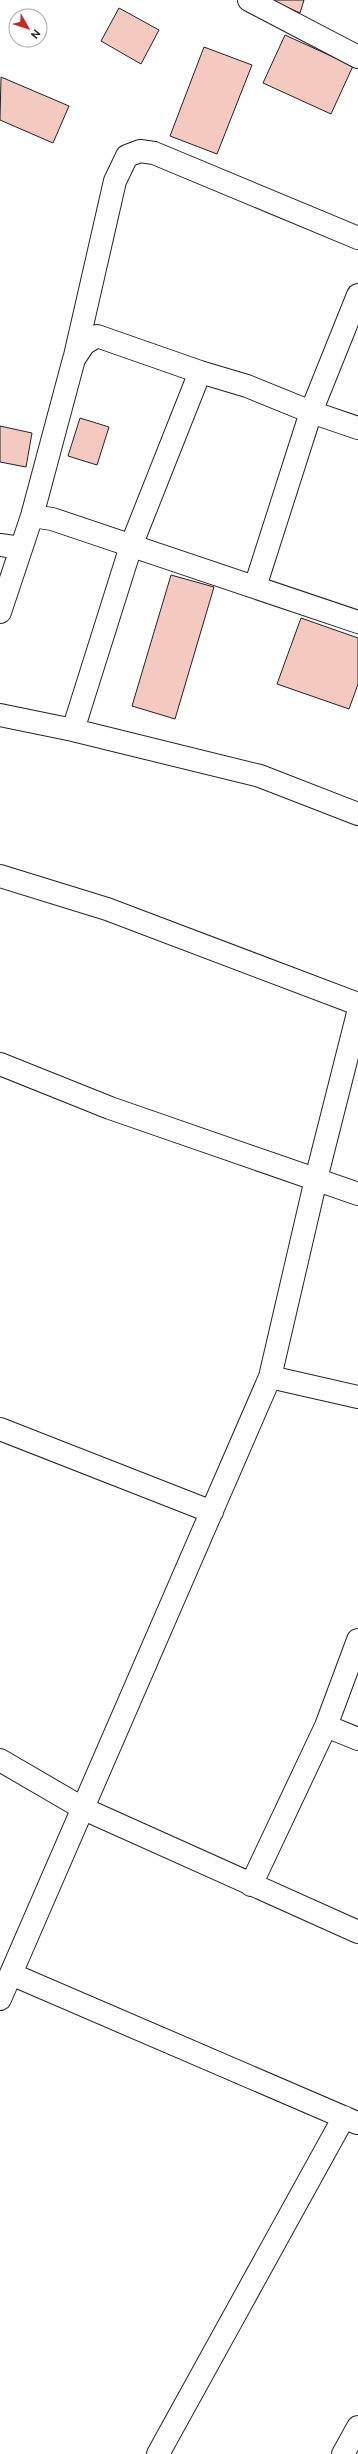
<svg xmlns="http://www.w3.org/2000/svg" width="358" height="2454" viewBox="0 0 358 2454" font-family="Ubuntu,sans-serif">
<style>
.building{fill:#f3c9c0;stroke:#222}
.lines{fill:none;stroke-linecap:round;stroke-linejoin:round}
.minor-casing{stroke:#222;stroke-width:24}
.minor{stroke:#fff;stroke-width:22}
</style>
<rect width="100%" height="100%" fill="#fff"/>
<path class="building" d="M 271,0 L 304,0 L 300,13 Z
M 119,8 L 159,30 L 141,64 L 101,41 Z
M 285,35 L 353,66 L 331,114 L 263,83 Z
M 204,47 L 252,65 L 217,154 L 170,136 Z
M 1,77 L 69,106 L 53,143 L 0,120 Z
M 80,418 L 109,427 L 97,465 L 68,456 Z
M 0,426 L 32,433 L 26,467 L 0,462 Z
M 171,575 L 214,587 L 175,719 L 132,706 Z
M 301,618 L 358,638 L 358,684 L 349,709 L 277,684 Z"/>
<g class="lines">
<g class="minor-casing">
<path id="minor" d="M 249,0 L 358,57
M 75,356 L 115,181 L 127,156 L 140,151 L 154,153 L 358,238
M 32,516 L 52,519 L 358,622
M 0,545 L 21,548
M 255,587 L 311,412 L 358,295
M 0,612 L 32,516 L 74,359 L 84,344 L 97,336 L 200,372 L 247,386 L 311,412 L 358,428
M 0,715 L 73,730 L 260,776 L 358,814
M 73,730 L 131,546 L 200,372
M 0,876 L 107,909 L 358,1004
M 0,1064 L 110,1108 L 358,1194
M 270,1377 L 358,1397
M 0,1429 L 212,1512
M 326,1726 L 358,1739
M 0,1760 L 84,1809 L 358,1932
M 251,1885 L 326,1726 L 358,1640
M 11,1974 L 357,2123
M 0,1999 L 270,1377 L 316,1179 L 358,1013
M 158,2454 L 344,2117
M 343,2454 L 358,2427"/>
</g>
<use href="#minor" class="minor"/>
</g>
<g transform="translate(28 28) rotate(129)"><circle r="19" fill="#ffffff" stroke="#a7a7a7"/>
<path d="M0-3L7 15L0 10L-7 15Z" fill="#c62828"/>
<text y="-6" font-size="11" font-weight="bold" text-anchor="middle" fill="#222222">N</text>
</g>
</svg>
